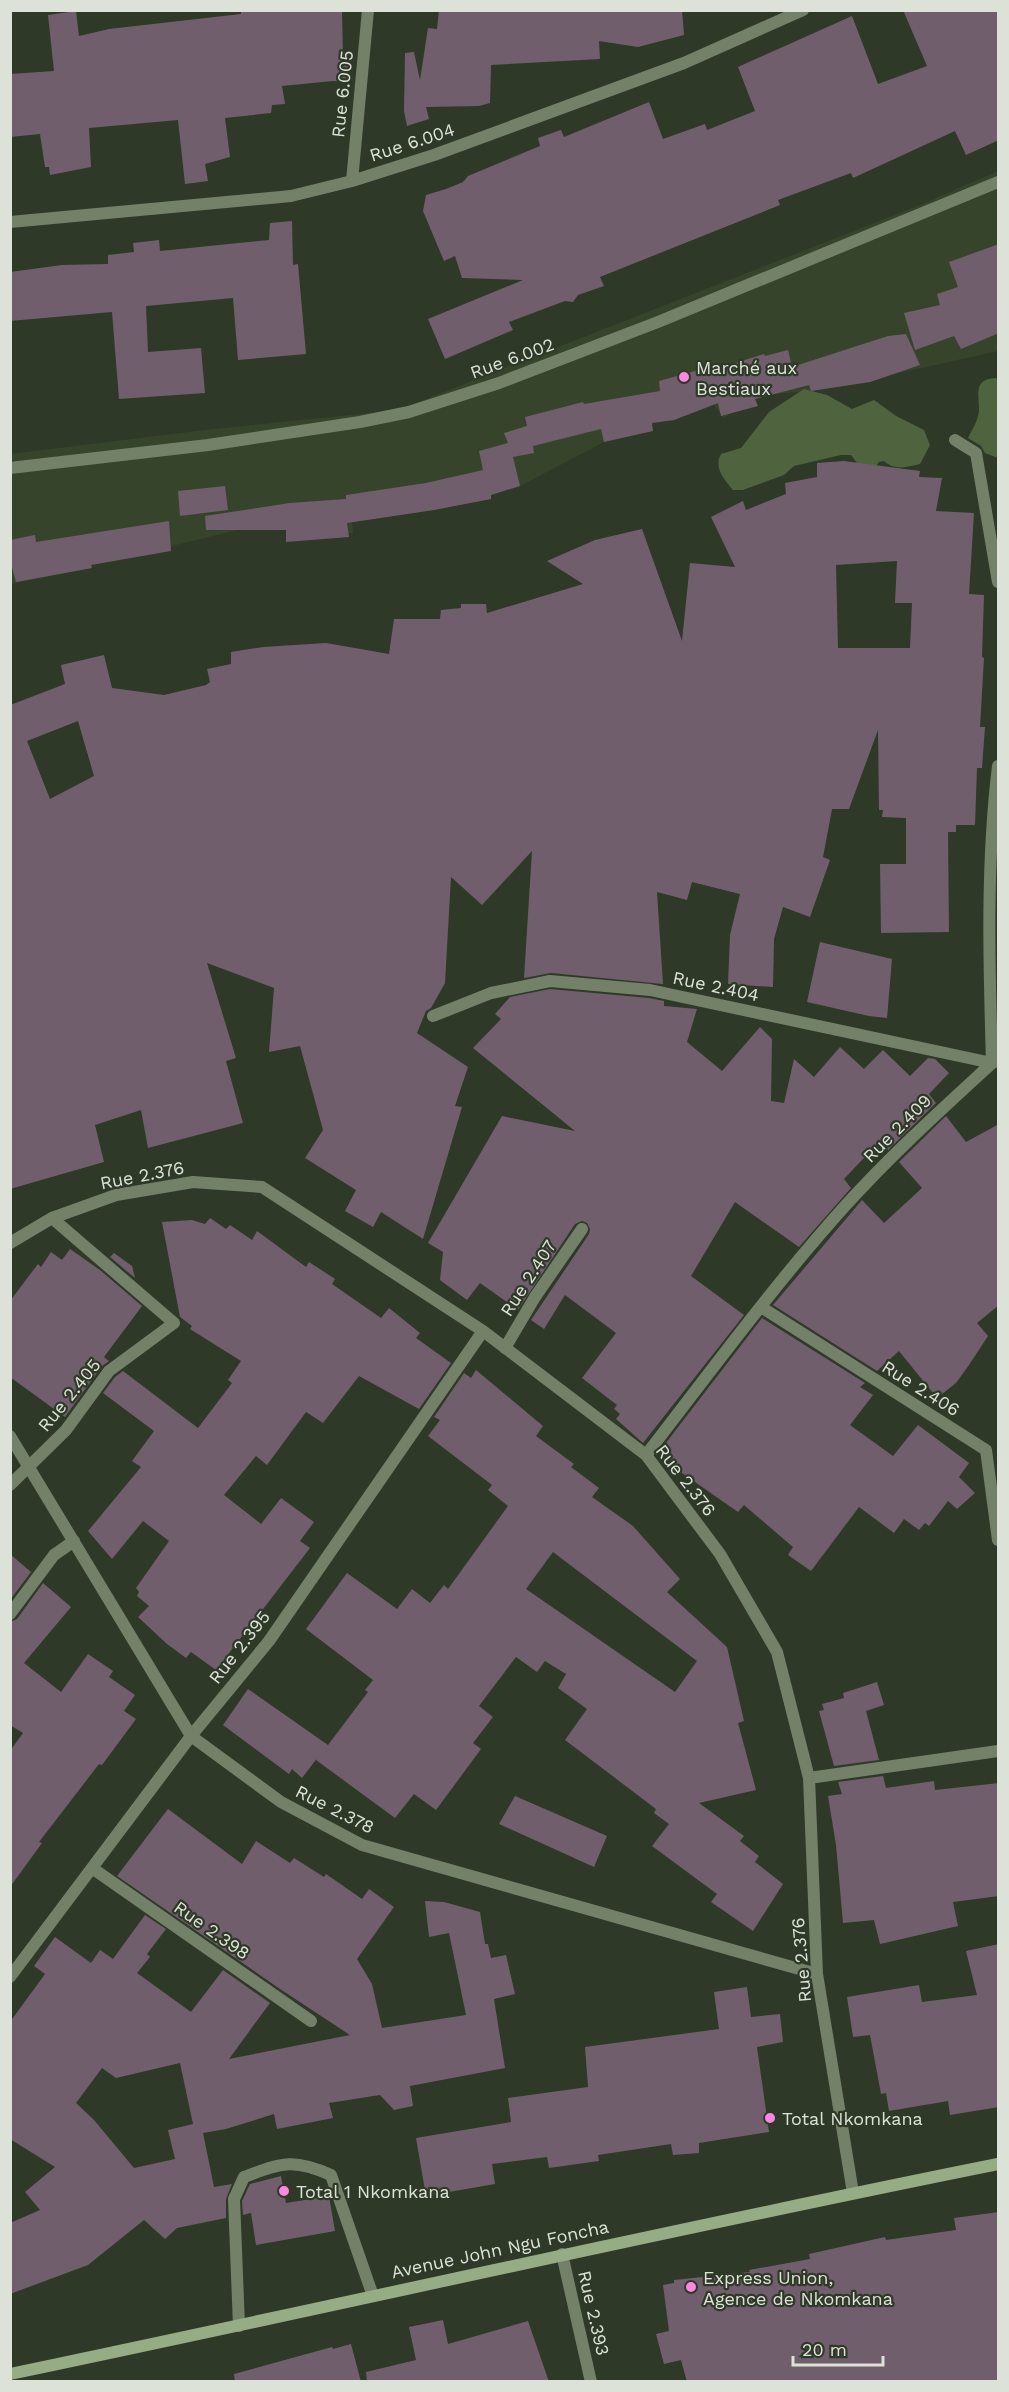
<svg xmlns="http://www.w3.org/2000/svg" width="1009" height="2392" viewBox="0 0 1009 2392" font-family="'Work Sans',sans-serif">
<style>
.built{fill:#37442c}
.green{fill:#4f633e}
.building{fill:#715e6c;fill-rule:evenodd}
.lines{fill:none;stroke-linecap:round;stroke-linejoin:round}
.lane{stroke:#748169;stroke-width:12}
.street{stroke:#748169;stroke-width:12}
.secondary{stroke:#96ac84;stroke-width:12}
.poi-dot{fill:#fc86e3;stroke:#2f3928;stroke-width:2}
.labels{text-anchor:middle;dominant-baseline:central;stroke-width:4.5;stroke-linejoin:round;paint-order:stroke}
.street-label{font-size:18px;fill:#dce2d7;stroke:#2f3928}
.poi-label{font-size:18px;fill:#dce2d7;stroke:#2f3928;text-anchor:start}
</style>
<rect width="100%" height="100%" fill="#2f3928"/>
<path class="built" d="M 998,171 L 998,351 L 899,373 L 873,381 L 811,391 L 774,394 L 755,399 L 723,418 L 714,405 L 674,420 L 652,423 L 653,431 L 604,442 L 520,486 L 491,495 L 491,499 L 434,510 L 352,522 L 353,533 L 291,538 L 289,526 L 254,526 L 110,561 L 92,565 L 92,568 L 11,584 L 10,454 L 205,430 L 398,410 L 920,205 Z"/>
<path class="green" d="M 996,378 L 998,381 L 998,458 L 985,453 L 981,446 L 968,438 C 972,430 979,419 979,410 C 979,394 973,379 996,378 Z
M 804,389 L 827,395 L 852,409 L 874,400 L 896,416 L 924,430 L 930,445 L 920,464 C 907,467 895,471 884,461 L 879,462 L 872,471 L 860,467 L 851,455 L 841,455 L 794,466 L 784,475 L 743,490 L 733,490 C 725,480 713,468 721,454 L 741,448 L 769,412 Z"/>
<path class="building" d="M 241,10 L 342,10 L 343,58 L 350,58 L 350,82 L 333,81 L 282,86 L 285,104 L 272,105 L 271,113 L 225,118 L 230,157 L 205,164 L 208,181 L 185,184 L 178,120 L 89,128 L 91,167 L 50,175 L 49,167 L 45,167 L 40,134 L 10,137 L 10,74 L 54,71 L 48,15 L 76,11 L 79,36 L 109,29 L 241,14 Z
M 439,10 L 682,10 L 684,35 L 638,47 L 599,41 L 600,59 L 491,65 L 490,103 L 479,106 L 426,107 L 429,119 L 407,126 L 404,111 L 405,53 L 414,52 L 420,80 L 428,28 L 437,29 Z
M 903,10 L 999,10 L 999,140 L 966,155 L 955,131 L 853,178 L 851,173 L 778,200 L 780,205 L 600,277 L 604,286 L 578,295 L 573,302 L 565,301 L 509,322 L 513,330 L 445,359 L 428,319 L 523,280 L 462,278 L 455,256 L 444,261 L 423,211 L 426,195 L 446,189 L 463,182 L 468,176 L 540,146 L 538,138 L 561,130 L 564,137 L 649,102 L 663,139 L 705,124 L 707,130 L 755,111 L 738,67 L 852,16 L 878,84 L 927,66 Z
M 292,221 L 293,265 L 298,264 L 306,354 L 238,360 L 233,298 L 146,306 L 148,352 L 201,348 L 205,393 L 119,399 L 112,312 L 10,321 L 10,272 L 62,265 L 108,264 L 108,255 L 134,252 L 133,243 L 159,240 L 160,251 L 269,240 L 270,223 Z
M 999,244 L 999,333 L 961,349 L 954,336 L 915,350 L 904,313 L 940,305 L 937,294 L 958,287 L 949,262 Z
M 906,334 L 920,365 L 870,382 L 811,391 L 809,385 L 755,399 L 758,406 L 721,416 L 718,403 L 674,420 L 652,423 L 653,431 L 604,442 L 601,429 L 533,446 L 534,453 L 513,457 L 520,486 L 491,495 L 491,499 L 434,510 L 347,523 L 349,537 L 286,542 L 286,530 L 206,530 L 205,516 L 290,503 L 346,499 L 346,495 L 426,483 L 483,470 L 479,451 L 508,443 L 504,433 L 527,426 L 525,417 L 583,402 L 584,404 L 660,391 L 659,381 L 702,369 L 704,373 L 764,354 L 765,356 L 788,350 L 792,367 L 888,336 Z
M 844,461 L 920,471 L 919,477 L 942,478 L 936,511 L 974,513 L 969,594 L 984,595 L 982,657 L 984,658 L 980,727 L 985,727 L 982,768 L 977,768 L 975,825 L 956,825 L 956,832 L 948,832 L 949,932 L 881,933 L 880,864 L 906,864 L 906,818 L 882,817 L 883,810 L 879,810 L 878,730 L 849,809 L 832,809 L 823,857 L 830,860 L 810,917 L 783,907 L 774,939 L 773,987 L 728,984 L 730,935 L 740,894 L 692,882 L 687,900 L 657,892 L 663,984 L 551,973 L 524,978 L 532,851 L 482,905 L 451,877 L 445,983 L 431,1008 L 426,1011 L 417,1033 L 468,1067 L 455,1106 L 462,1107 L 423,1239 L 381,1212 L 373,1227 L 345,1211 L 356,1190 L 305,1158 L 323,1130 L 300,1046 L 269,1052 L 274,988 L 207,963 L 236,1058 L 226,1061 L 243,1123 L 148,1148 L 141,1110 L 95,1125 L 104,1162 L 10,1189 L 10,703 L 13,704 L 65,684 L 61,665 L 104,655 L 112,688 L 164,695 L 206,685 L 210,682 L 207,669 L 231,664 L 231,652 L 263,647 L 326,643 L 389,654 L 394,619 L 440,619 L 441,610 L 461,608 L 461,604 L 486,604 L 487,613 L 583,584 L 547,561 L 595,540 L 642,529 L 682,641 L 690,563 L 735,567 L 711,517 L 743,501 L 746,510 L 786,494 L 785,483 L 817,477 L 817,463 ZM 897,561 L 895,603 L 912,603 L 910,648 L 838,648 L 836,565 ZM 78,721 L 94,776 L 50,799 L 27,741 Z
M 225,486 L 228,510 L 180,516 L 178,491 Z
M 169,521 L 171,551 L 91,565 L 92,568 L 16,582 L 10,560 L 10,540 L 35,535 L 36,542 Z
M 820,942 L 892,959 L 887,1018 L 869,1016 L 807,1002 Z
M 550,989 L 649,998 L 664,1001 L 664,1006 L 697,1009 L 687,1042 L 722,1071 L 760,1027 L 772,1039 L 771,1101 L 784,1103 L 794,1059 L 814,1077 L 840,1047 L 864,1069 L 883,1050 L 910,1076 L 928,1058 L 935,1059 L 949,1073 L 929,1094 L 936,1103 L 888,1150 L 880,1141 L 844,1179 L 851,1188 L 799,1247 L 735,1202 L 691,1276 L 744,1315 L 643,1443 L 616,1419 L 620,1414 L 614,1409 L 617,1405 L 582,1378 L 616,1333 L 565,1295 L 544,1329 L 531,1320 L 589,1234 L 590,1229 L 587,1223 L 582,1221 L 575,1224 L 518,1310 L 480,1283 L 467,1300 L 440,1280 L 443,1252 L 428,1243 L 502,1116 L 575,1131 L 473,1048 L 501,1019 L 495,1014 L 510,997 Z
M 946,1116 L 966,1142 L 999,1124 L 999,1305 L 977,1323 L 988,1336 L 969,1365 L 956,1383 L 937,1398 L 899,1351 L 877,1371 L 773,1305 L 862,1200 L 884,1223 L 922,1188 L 899,1162 Z
M 210,1218 L 226,1229 L 230,1225 L 252,1240 L 257,1231 L 306,1267 L 309,1262 L 335,1279 L 332,1284 L 381,1318 L 389,1308 L 420,1333 L 416,1338 L 451,1363 L 419,1409 L 359,1376 L 323,1423 L 306,1412 L 267,1465 L 256,1456 L 224,1495 L 261,1524 L 281,1498 L 314,1522 L 300,1541 L 310,1548 L 216,1670 L 191,1652 L 186,1658 L 167,1644 L 138,1617 L 149,1606 L 137,1596 L 139,1592 L 136,1588 L 169,1541 L 143,1521 L 112,1559 L 88,1531 L 141,1467 L 132,1461 L 154,1431 L 103,1393 L 115,1377 L 123,1371 L 198,1428 L 232,1383 L 228,1380 L 241,1361 L 190,1329 L 192,1326 L 180,1317 L 162,1222 L 192,1220 L 205,1224 Z
M 70,1249 L 100,1270 L 142,1306 L 104,1357 L 109,1361 L 102,1366 L 65,1417 L 10,1377 L 10,1301 L 38,1264 L 41,1267 L 51,1252 L 62,1260 Z
M 114,1253 L 132,1266 L 135,1278 L 110,1257 Z
M 762,1318 L 865,1383 L 860,1387 L 873,1395 L 850,1425 L 893,1456 L 918,1425 L 969,1463 L 959,1477 L 975,1493 L 957,1509 L 948,1501 L 929,1526 L 925,1523 L 919,1530 L 904,1519 L 894,1533 L 859,1507 L 811,1571 L 788,1555 L 793,1547 L 744,1505 L 738,1512 L 682,1473 L 662,1448 Z
M 476,1370 L 543,1426 L 536,1436 L 574,1464 L 571,1467 L 599,1488 L 592,1497 L 633,1526 L 680,1579 L 667,1592 L 727,1647 L 744,1721 L 738,1723 L 756,1790 L 699,1803 L 744,1836 L 740,1841 L 759,1856 L 755,1862 L 783,1884 L 753,1931 L 711,1902 L 717,1894 L 652,1846 L 669,1824 L 654,1813 L 656,1809 L 565,1740 L 587,1709 L 558,1688 L 566,1674 L 545,1661 L 537,1672 L 516,1657 L 479,1706 L 493,1717 L 473,1743 L 481,1749 L 436,1810 L 414,1794 L 395,1818 L 316,1760 L 318,1757 L 302,1778 L 292,1769 L 289,1774 L 223,1725 L 248,1689 L 328,1745 L 368,1692 L 365,1690 L 373,1680 L 306,1629 L 347,1573 L 397,1609 L 412,1589 L 430,1603 L 444,1585 L 448,1589 L 508,1506 L 488,1490 L 492,1485 L 428,1436 L 440,1420 L 434,1417 L 464,1373 L 471,1378 ZM 553,1552 L 697,1661 L 675,1692 L 526,1589 Z
M 10,1554 L 31,1572 L 10,1600 Z
M 43,1583 L 71,1607 L 24,1663 L 61,1692 L 88,1654 L 113,1671 L 109,1677 L 135,1695 L 124,1711 L 136,1719 L 102,1765 L 99,1764 L 39,1842 L 42,1843 L 10,1887 L 10,1751 L 23,1733 L 10,1725 L 10,1622 L 17,1619 Z
M 877,1682 L 884,1705 L 866,1711 L 879,1760 L 834,1766 L 819,1711 L 824,1710 L 822,1704 L 844,1698 L 843,1693 Z
M 883,1776 L 886,1788 L 934,1781 L 935,1790 L 999,1783 L 999,1896 L 953,1902 L 958,1926 L 880,1944 L 874,1920 L 843,1923 L 836,1845 L 828,1796 L 842,1794 L 838,1782 Z
M 515,1796 L 607,1836 L 594,1867 L 499,1824 Z
M 168,1809 L 242,1864 L 256,1841 L 290,1863 L 294,1858 L 324,1877 L 326,1874 L 362,1899 L 369,1889 L 394,1907 L 357,1959 L 372,1984 L 382,2028 L 466,2015 L 449,1933 L 429,1937 L 425,1901 L 444,1902 L 480,1912 L 485,1944 L 488,1944 L 491,1958 L 506,1955 L 515,1994 L 494,1999 L 505,2068 L 410,2086 L 413,2106 L 394,2110 L 380,2095 L 329,2103 L 333,2118 L 277,2129 L 274,2114 L 226,2129 L 203,2133 L 214,2187 L 232,2184 L 226,2199 L 226,2218 L 177,2228 L 165,2239 L 144,2220 L 88,2265 L 10,2294 L 10,2223 L 40,2210 L 25,2192 L 55,2167 L 10,2139 L 10,2022 L 45,1974 L 34,1966 L 55,1937 L 91,1963 L 100,1950 L 113,1959 L 145,1915 L 166,1929 L 147,1954 L 150,1957 L 137,1973 L 191,2012 L 223,1970 L 270,2003 L 229,2059 L 350,2035 L 280,1989 L 117,1876 ZM 180,2063 L 193,2124 L 168,2130 L 175,2159 L 134,2168 L 94,2120 L 76,2103 L 102,2068 L 116,2078 Z
M 999,1944 L 999,2107 L 950,2115 L 948,2101 L 889,2111 L 886,2093 L 881,2094 L 870,2035 L 853,2037 L 847,1997 L 919,1985 L 922,2002 L 977,1995 L 966,1951 Z
M 747,1987 L 751,2017 L 780,2014 L 783,2042 L 757,2047 L 769,2132 L 699,2143 L 699,2153 L 673,2155 L 671,2144 L 598,2155 L 599,2161 L 549,2168 L 547,2157 L 492,2164 L 495,2184 L 426,2196 L 416,2138 L 511,2122 L 508,2098 L 588,2087 L 585,2047 L 719,2029 L 714,1992 Z
M 281,2176 L 286,2203 L 329,2196 L 335,2231 L 256,2245 L 251,2213 L 243,2215 L 242,2201 L 250,2184 Z
M 999,2212 L 999,2382 L 687,2382 L 681,2360 L 664,2364 L 656,2334 L 669,2331 L 663,2285 L 674,2283 L 674,2280 L 750,2272 L 749,2270 L 810,2259 L 809,2254 L 885,2237 L 886,2240 L 956,2230 L 954,2218 Z
M 443,2320 L 448,2344 L 528,2321 L 549,2382 L 367,2382 L 366,2372 L 416,2360 L 409,2327 Z
M 351,2344 L 361,2382 L 235,2382 L 234,2374 L 332,2347 L 333,2349 Z"/>
<g class="lines">
<path class="lane" d="M 239,2326 L 234,2199 L 244,2177 C 282,2163 293,2158 331,2175 L 373,2296"/>
<path class="street" d="M 352,181 L 368,10
M 10,222 L 291,196 L 352,181 L 434,155 L 684,63 L 803,10
M 955,440 L 976,453 L 998,582
M 10,468 L 208,445 L 360,422 L 409,412 L 499,383 L 658,322 L 998,182
M 433,1016 L 491,993 L 550,981 L 650,990 L 992,1063 L 997,1061
M 10,1243 L 52,1218 L 116,1195 L 193,1182 L 262,1187 L 483,1331 L 646,1455 L 720,1554 L 777,1652 L 809,1778 L 817,1974 L 853,2193
M 761,1307 L 986,1450 L 998,1540
M 505,1348 L 535,1297 L 582,1229
M 10,1436 L 191,1736 L 281,1802 L 362,1845 L 817,1974
M 646,1455 C 711,1371 774,1285 845,1206 C 891,1155 942,1109 992,1063 C 989,963 986,865 998,766
M 10,1485 L 66,1430 L 109,1371 L 174,1323 L 52,1218
M 10,1614 L 54,1555 L 74,1541
M 809,1778 L 998,1751
M 92,1868 L 311,2021
M 10,1977 L 191,1736 L 269,1641 L 483,1331
M 562,2254 L 591,2382"/>
<path class="secondary" d="M 10,2374 C 340,2305 668,2230 998,2164"/>
</g>
<g class="poi-dot">
<circle cx="684" cy="377" r="6"/>
<circle cx="770" cy="2118" r="6"/>
<circle cx="284" cy="2191" r="6"/>
<circle cx="691" cy="2287" r="6"/>
</g>
<g class="labels">
<g class="street-label">
<text transform="translate(342 94) rotate(-84)">Rue 6.005</text>
<text transform="translate(412 142) rotate(-18)">Rue 6.004</text>
<text transform="translate(512 358) rotate(-20)">Rue 6.002</text>
<text transform="translate(716 986) rotate(12)">Rue 2.404</text>
<text transform="translate(897 1128) rotate(-45)">Rue 2.409</text>
<text transform="translate(142 1175) rotate(-11)">Rue 2.376</text>
<text transform="translate(528 1278) rotate(-57)">Rue 2.407</text>
<text transform="translate(921 1388) rotate(32)">Rue 2.406</text>
<text transform="translate(69 1395) rotate(-51)">Rue 2.405</text>
<text transform="translate(686 1480) rotate(52)">Rue 2.376</text>
<text transform="translate(239 1647) rotate(-52)">Rue 2.395</text>
<text transform="translate(335 1809) rotate(27)">Rue 2.378</text>
<text transform="translate(212 1930) rotate(35)">Rue 2.398</text>
<text transform="translate(801 1960) rotate(-95)">Rue 2.376</text>
<text transform="translate(500 2249) rotate(-12)">Avenue John Ngu Foncha</text>
<text transform="translate(594 2313) rotate(77)">Rue 2.393</text>
</g>
<g class="poi-label">
<text x="696" y="367">Marché aux<tspan x="696" dy="21">Bestiaux</tspan></text>
<text x="782" y="2118">Total Nkomkana</text>
<text x="296" y="2191">Total 1 Nkomkana</text>
<text x="703" y="2277">Express Union,<tspan x="703" dy="21">Agence de Nkomkana</tspan></text>
</g>
</g>
<rect width="1009" height="2392" fill="none" stroke="#dce2d7" stroke-width="24"/>
<path d="M793 2356v9h90v-9" fill="none" stroke="#dce2d7" stroke-width="3"/>
<text x="802" y="2356" font-size="18" fill="#dce2d7" stroke="#2f3928" stroke-width="4.5" paint-order="stroke">20 m</text>
</svg>
